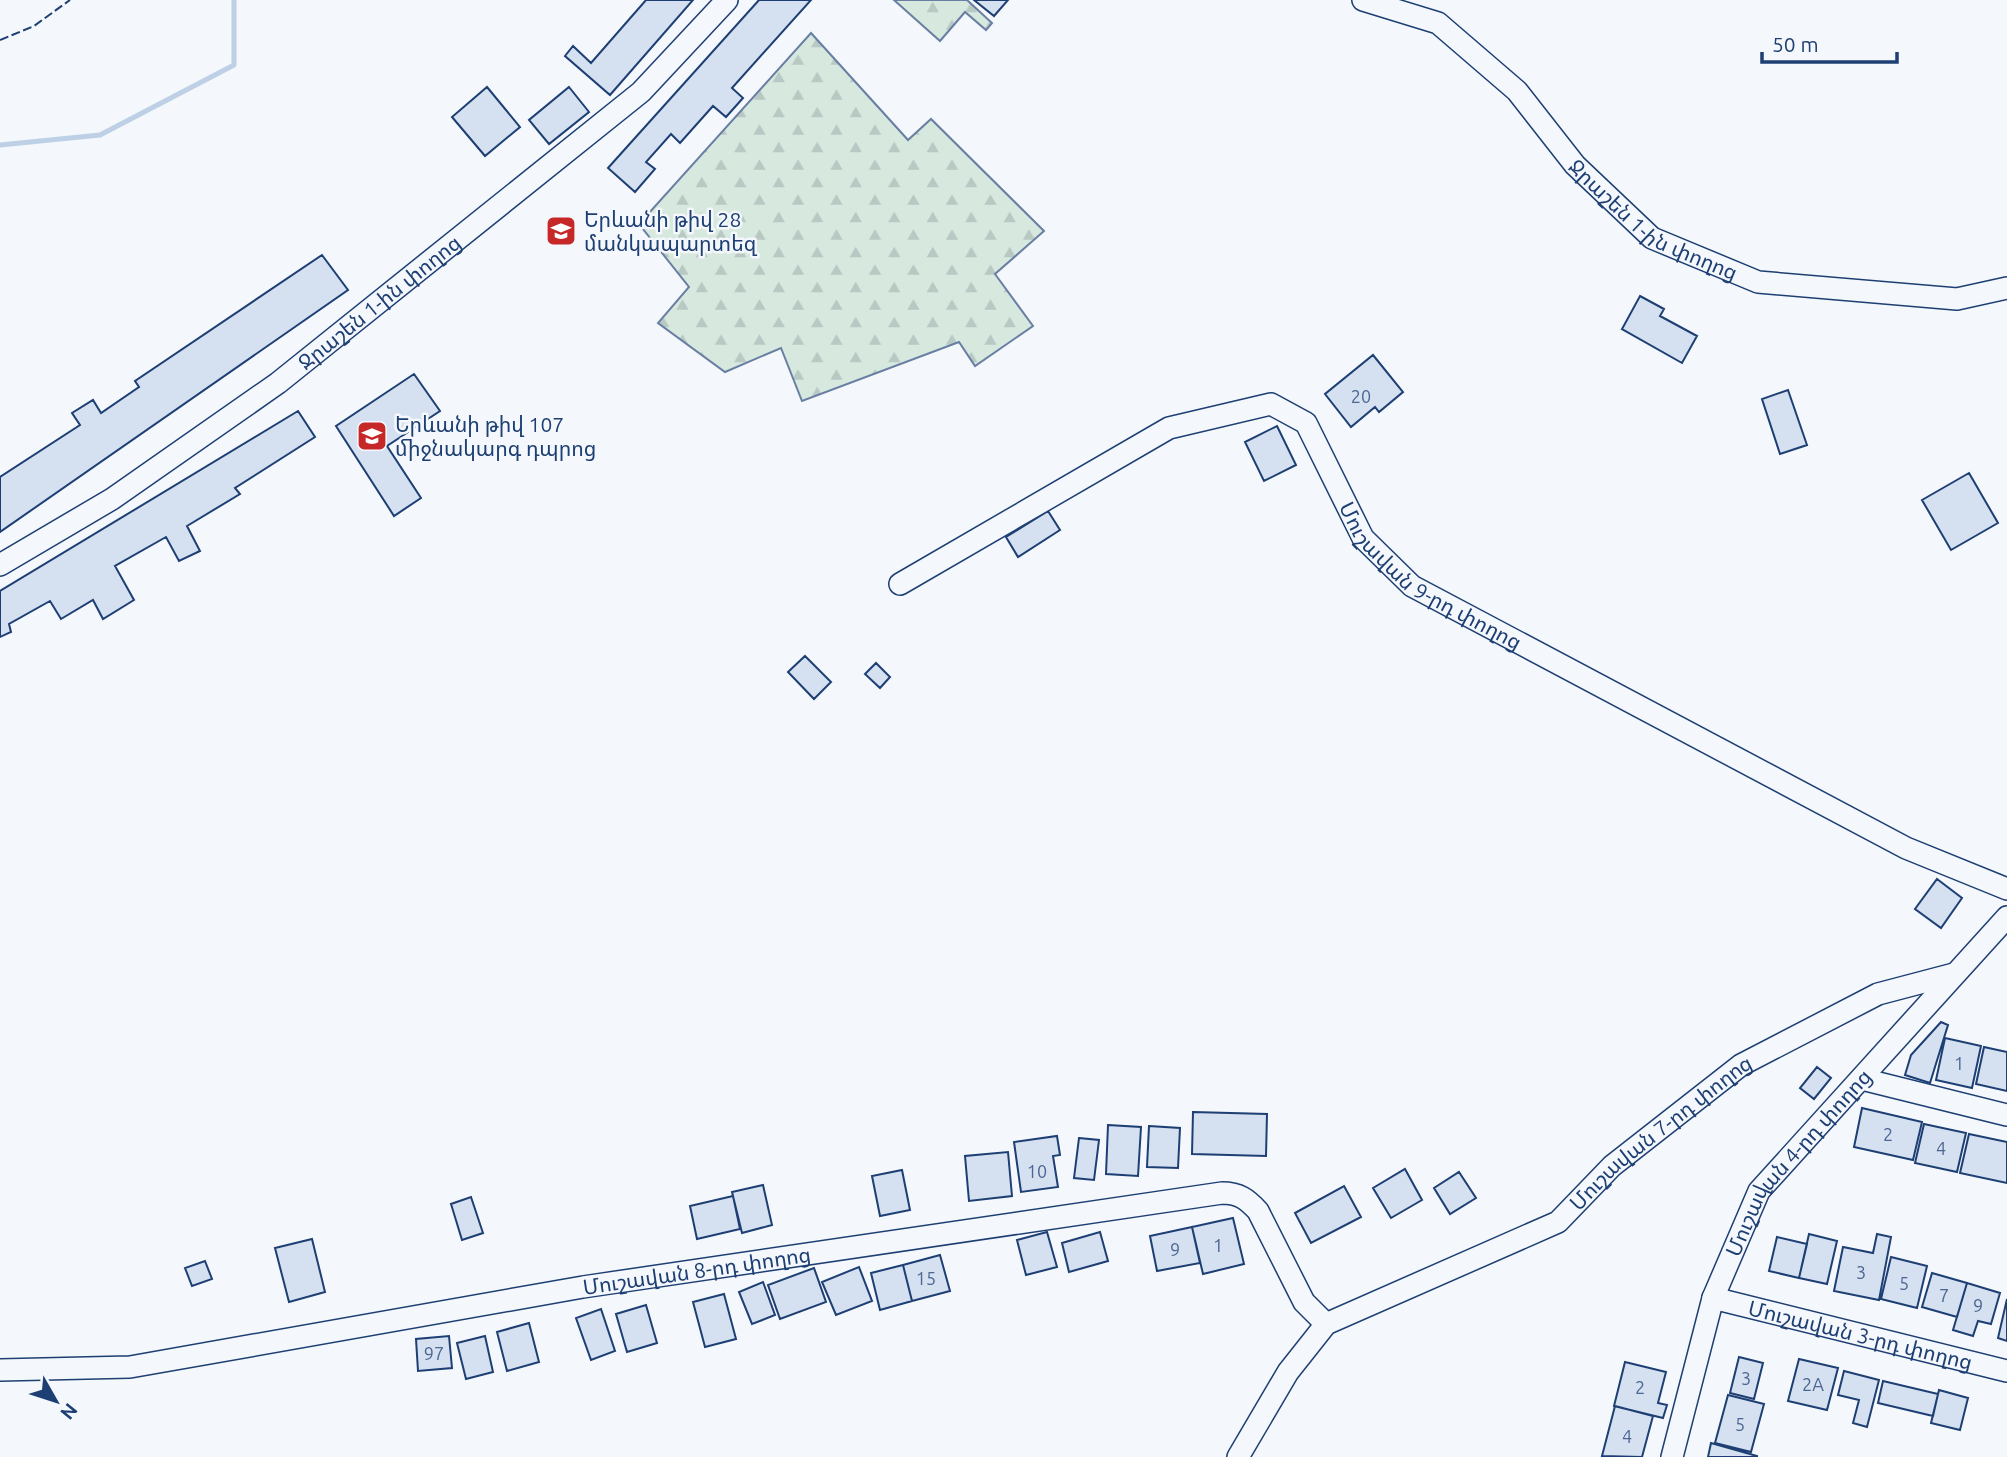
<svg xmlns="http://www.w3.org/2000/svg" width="2007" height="1457" viewBox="0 0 2007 1457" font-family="Ubuntu,'Noto Sans Armenian',sans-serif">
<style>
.forest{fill:url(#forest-firs);stroke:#687fa3;stroke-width:2}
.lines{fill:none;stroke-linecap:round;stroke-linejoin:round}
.stream{stroke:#bed0e5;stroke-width:5}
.building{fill:#d5e0f0;stroke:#1d3f73;stroke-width:2}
.minor-casing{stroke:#1d3f73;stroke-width:24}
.minor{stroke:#f4f7fb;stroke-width:21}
.fence{stroke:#1d3f73;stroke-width:2;stroke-dasharray:9 3.5;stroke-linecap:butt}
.labels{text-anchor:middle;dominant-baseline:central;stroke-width:5;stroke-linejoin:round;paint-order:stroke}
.number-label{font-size:18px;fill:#4b6792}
.street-label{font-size:21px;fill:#1d3f73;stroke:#f4f7fb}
.poi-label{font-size:21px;fill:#1d3f73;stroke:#f4f7fb;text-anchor:start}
</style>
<defs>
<pattern id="forest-firs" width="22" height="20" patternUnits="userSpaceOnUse" patternTransform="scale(1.75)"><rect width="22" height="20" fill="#d7e8df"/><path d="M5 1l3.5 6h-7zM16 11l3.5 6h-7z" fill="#b8c8c3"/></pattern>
</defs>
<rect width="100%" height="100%" fill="#f4f7fb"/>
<path class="forest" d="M 894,0 L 967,0 L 992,23 L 986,30 L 965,12 L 940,41 Z
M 811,33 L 908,140 L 931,119 L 1044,231 L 995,274 L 1033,326 L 975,366 L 959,342 L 802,401 L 781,348 L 725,372 L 658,323 L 689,287 L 639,224 Z"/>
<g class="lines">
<path class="stream" d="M 0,145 L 100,135 L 234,65 L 234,0"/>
</g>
<path class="building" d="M 646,0 L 693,0 L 610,95 L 565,56 L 573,46 L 591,63 Z
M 759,0 L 811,0 L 732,88 L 743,98 L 726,117 L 713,106 L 680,143 L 671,134 L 646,162 L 655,169 L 635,192 L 608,168 Z
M 974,0 L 1008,0 L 994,16 Z
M 487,87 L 520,127 L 485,156 L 452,117 Z
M 569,87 L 589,112 L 549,144 L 529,120 Z
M 322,255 L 348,290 L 0,532 L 0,477 L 80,425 L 72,413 L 93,400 L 101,413 L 139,387 L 135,381 Z
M 1640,296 L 1664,309 L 1660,316 L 1697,336 L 1682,363 L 1622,329 Z
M 1373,355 L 1403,392 L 1379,412 L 1375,407 L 1351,427 L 1325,394 Z
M 414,374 L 440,411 L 387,446 L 421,498 L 394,516 L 336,426 Z
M 1788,390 L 1807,445 L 1780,454 L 1762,399 Z
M 298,411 L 315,437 L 235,488 L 240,494 L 187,526 L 200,551 L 179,561 L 166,537 L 115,566 L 134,600 L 103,619 L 93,600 L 61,619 L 50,601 L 9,624 L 11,632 L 0,637 L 0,591 Z
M 1277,426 L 1296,465 L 1264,481 L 1245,442 Z
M 1969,473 L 1998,523 L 1951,550 L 1922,500 Z
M 1048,511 L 1060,530 L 1018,557 L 1006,537 Z
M 805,656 L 831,682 L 814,699 L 788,672 Z
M 876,663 L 890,677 L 880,688 L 865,674 Z
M 1937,879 L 1962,898 L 1941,928 L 1915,909 Z
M 1941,1022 L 1948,1025 L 1930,1083 L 1905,1075 L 1911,1055 Z
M 1945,1038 L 1981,1046 L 1972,1088 L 1936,1080 Z
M 1984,1047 L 2007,1052 L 2007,1091 L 1976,1084 Z
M 1817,1067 L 1831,1078 L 1814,1099 L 1800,1088 Z
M 1862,1108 L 1922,1122 L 1913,1160 L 1854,1147 Z
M 1193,1112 L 1267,1114 L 1266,1156 L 1192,1154 Z
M 1924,1124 L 1966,1133 L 1957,1172 L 1915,1163 Z
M 1108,1125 L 1141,1127 L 1138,1176 L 1106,1174 Z
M 1149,1126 L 1180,1128 L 1178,1168 L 1147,1167 Z
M 1969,1134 L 2007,1142 L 2007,1183 L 1960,1173 Z
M 1057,1136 L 1060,1155 L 1053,1156 L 1058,1187 L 1021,1192 L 1014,1142 Z
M 1079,1138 L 1099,1140 L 1094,1180 L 1074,1178 Z
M 1008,1152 L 1012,1196 L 969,1201 L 965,1156 Z
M 1405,1169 L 1422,1200 L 1391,1218 L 1373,1188 Z
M 902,1170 L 910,1210 L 880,1216 L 872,1176 Z
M 1459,1172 L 1476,1198 L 1450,1214 L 1434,1188 Z
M 763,1185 L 772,1225 L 742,1233 L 732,1192 Z
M 1344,1186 L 1361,1217 L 1311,1243 L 1295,1213 Z
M 733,1196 L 740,1229 L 697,1239 L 690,1206 Z
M 471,1197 L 483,1233 L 462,1240 L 451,1204 Z
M 1233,1218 L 1244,1264 L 1203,1274 L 1192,1227 Z
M 1192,1227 L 1200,1263 L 1157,1271 L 1150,1236 Z
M 1047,1232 L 1057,1267 L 1026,1275 L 1017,1240 Z
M 1100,1232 L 1108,1261 L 1069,1272 L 1062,1243 Z
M 1809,1234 L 1837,1241 L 1827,1284 L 1799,1278 Z
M 1877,1234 L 1891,1237 L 1879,1300 L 1834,1291 L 1843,1247 L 1873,1253 Z
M 1777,1237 L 1807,1244 L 1799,1278 L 1769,1271 Z
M 312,1239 L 325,1292 L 289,1302 L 275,1248 Z
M 940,1255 L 950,1291 L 912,1301 L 903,1265 Z
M 1891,1257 L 1927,1266 L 1917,1308 L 1881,1299 Z
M 205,1261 L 212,1279 L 192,1286 L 185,1268 Z
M 903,1265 L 912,1301 L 880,1310 L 871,1273 Z
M 859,1267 L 872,1301 L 836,1315 L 822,1282 Z
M 814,1268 L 826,1302 L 780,1319 L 768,1285 Z
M 1932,1273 L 1967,1283 L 1957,1317 L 1922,1307 Z
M 763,1282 L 775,1315 L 752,1324 L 739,1292 Z
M 1967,1283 L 2000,1293 L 1991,1324 L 1978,1321 L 1973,1336 L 1953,1330 Z
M 724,1294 L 736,1339 L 705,1347 L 693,1302 Z
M 2007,1299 L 2007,1341 L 1998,1338 Z
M 646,1305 L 657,1343 L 627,1352 L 616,1314 Z
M 601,1309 L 615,1351 L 591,1360 L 576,1318 Z
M 529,1323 L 539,1362 L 507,1371 L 497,1332 Z
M 449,1336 L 452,1368 L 418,1371 L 416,1339 Z
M 485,1336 L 493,1372 L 466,1379 L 457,1343 Z
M 1739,1357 L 1763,1363 L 1754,1399 L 1730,1393 Z
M 1799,1359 L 1838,1368 L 1827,1410 L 1788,1401 Z
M 1625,1362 L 1666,1372 L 1658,1403 L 1667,1405 L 1663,1418 L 1614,1406 Z
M 1844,1371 L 1879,1380 L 1867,1427 L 1853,1423 L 1859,1400 L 1838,1395 Z
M 1883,1381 L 1938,1394 L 1933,1416 L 1878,1403 Z
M 1939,1390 L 1968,1398 L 1960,1430 L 1931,1423 Z
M 1728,1395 L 1764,1404 L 1751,1452 L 1715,1443 Z
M 1615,1406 L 1653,1416 L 1642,1457 L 1602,1456 Z
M 1711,1443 L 1757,1456 L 1757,1457 L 1708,1457 Z"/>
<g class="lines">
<g class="minor-casing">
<g id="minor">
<path id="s1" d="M 1363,0 L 1438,23 L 1517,91 L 1575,165 L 1652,238 L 1758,282 L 1957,299 L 2007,288"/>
<path id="s2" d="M 0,565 L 112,499 L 278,383 L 641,92 L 727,0"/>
<path id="s3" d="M 900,584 L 1169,428 L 1271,404 L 1306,423 L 1363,538 L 1412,586 L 1906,848 L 2007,889"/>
<path d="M 1862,1079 L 2007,1115"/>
<path id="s4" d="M 1713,1298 L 2007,1371"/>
<path id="s5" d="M 0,1370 L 130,1367 L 583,1287 L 1222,1193 C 1239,1193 1247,1199 1258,1211 L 1304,1302 L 1326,1324"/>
<path id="s6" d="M 1238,1457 L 1288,1372 L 1326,1324 L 1558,1222 L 1612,1166 L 1741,1065 L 1878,994 L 1954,974"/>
<path id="s7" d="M 1672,1457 L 1713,1298 L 1759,1191 L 2007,917"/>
</g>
</g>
<use href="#minor" class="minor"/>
<path class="fence" d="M 0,40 L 34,26 L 70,0"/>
</g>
<defs>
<g id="school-square" transform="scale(1.575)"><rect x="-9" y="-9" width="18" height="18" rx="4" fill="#c62828" stroke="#f4f7fb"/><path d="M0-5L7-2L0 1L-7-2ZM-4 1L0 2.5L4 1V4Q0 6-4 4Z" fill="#fff"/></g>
</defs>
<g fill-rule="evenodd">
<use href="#school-square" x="561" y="231"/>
<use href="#school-square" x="372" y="436"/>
</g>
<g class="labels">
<g class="number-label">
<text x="1361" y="396">20</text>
<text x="1959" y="1063">1</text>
<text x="1888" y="1134">2</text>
<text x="1941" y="1148">4</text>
<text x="1037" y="1171">10</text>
<text x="1218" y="1245">1</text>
<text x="1175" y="1249">9</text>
<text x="1861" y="1272">3</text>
<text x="926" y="1278">15</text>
<text x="1904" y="1283">5</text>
<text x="1944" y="1295">7</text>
<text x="1978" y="1305">9</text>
<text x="434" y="1353">97</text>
<text x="1746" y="1378">3</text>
<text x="1813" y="1384">2A</text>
<text x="1640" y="1387">2</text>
<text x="1740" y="1424">5</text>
<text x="1627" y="1436">4</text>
</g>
<g class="street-label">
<text stroke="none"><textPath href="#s1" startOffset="374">Ջրաշեն 1-ին փողոց</textPath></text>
<text stroke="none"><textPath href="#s2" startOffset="462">Ջրաշեն 1-ին փողոց</textPath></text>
<text stroke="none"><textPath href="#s3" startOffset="660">Մուշավան 9-րդ փողոց</textPath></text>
<text stroke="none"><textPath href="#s6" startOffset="550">Մուշավան 7-րդ փողոց</textPath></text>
<text stroke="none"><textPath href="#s7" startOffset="326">Մուշավան 4-րդ փողոց</textPath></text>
<text stroke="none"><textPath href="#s5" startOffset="705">Մուշավան 8-րդ փողոց</textPath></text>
<text stroke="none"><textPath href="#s4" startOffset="152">Մուշավան 3-րդ փողոց</textPath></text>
</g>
<g class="poi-label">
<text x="584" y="219">Երևանի թիվ 28<tspan x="584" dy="24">մանկապարտեզ</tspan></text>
<text x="395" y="424">Երևանի թիվ 107<tspan x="395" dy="24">միջնակարգ դպրոց</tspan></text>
</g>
</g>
<g transform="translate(56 1401) rotate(129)" stroke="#f4f7fb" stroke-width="5" paint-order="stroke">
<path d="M0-5L12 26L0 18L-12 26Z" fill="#1d3f73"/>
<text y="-10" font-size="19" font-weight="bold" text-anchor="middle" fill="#1d3f73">N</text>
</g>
<path d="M1762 52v10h135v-10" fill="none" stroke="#1d3f73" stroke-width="3.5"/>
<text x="1772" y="52" font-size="21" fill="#1d3f73" stroke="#f4f7fb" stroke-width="5" paint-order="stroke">50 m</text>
</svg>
